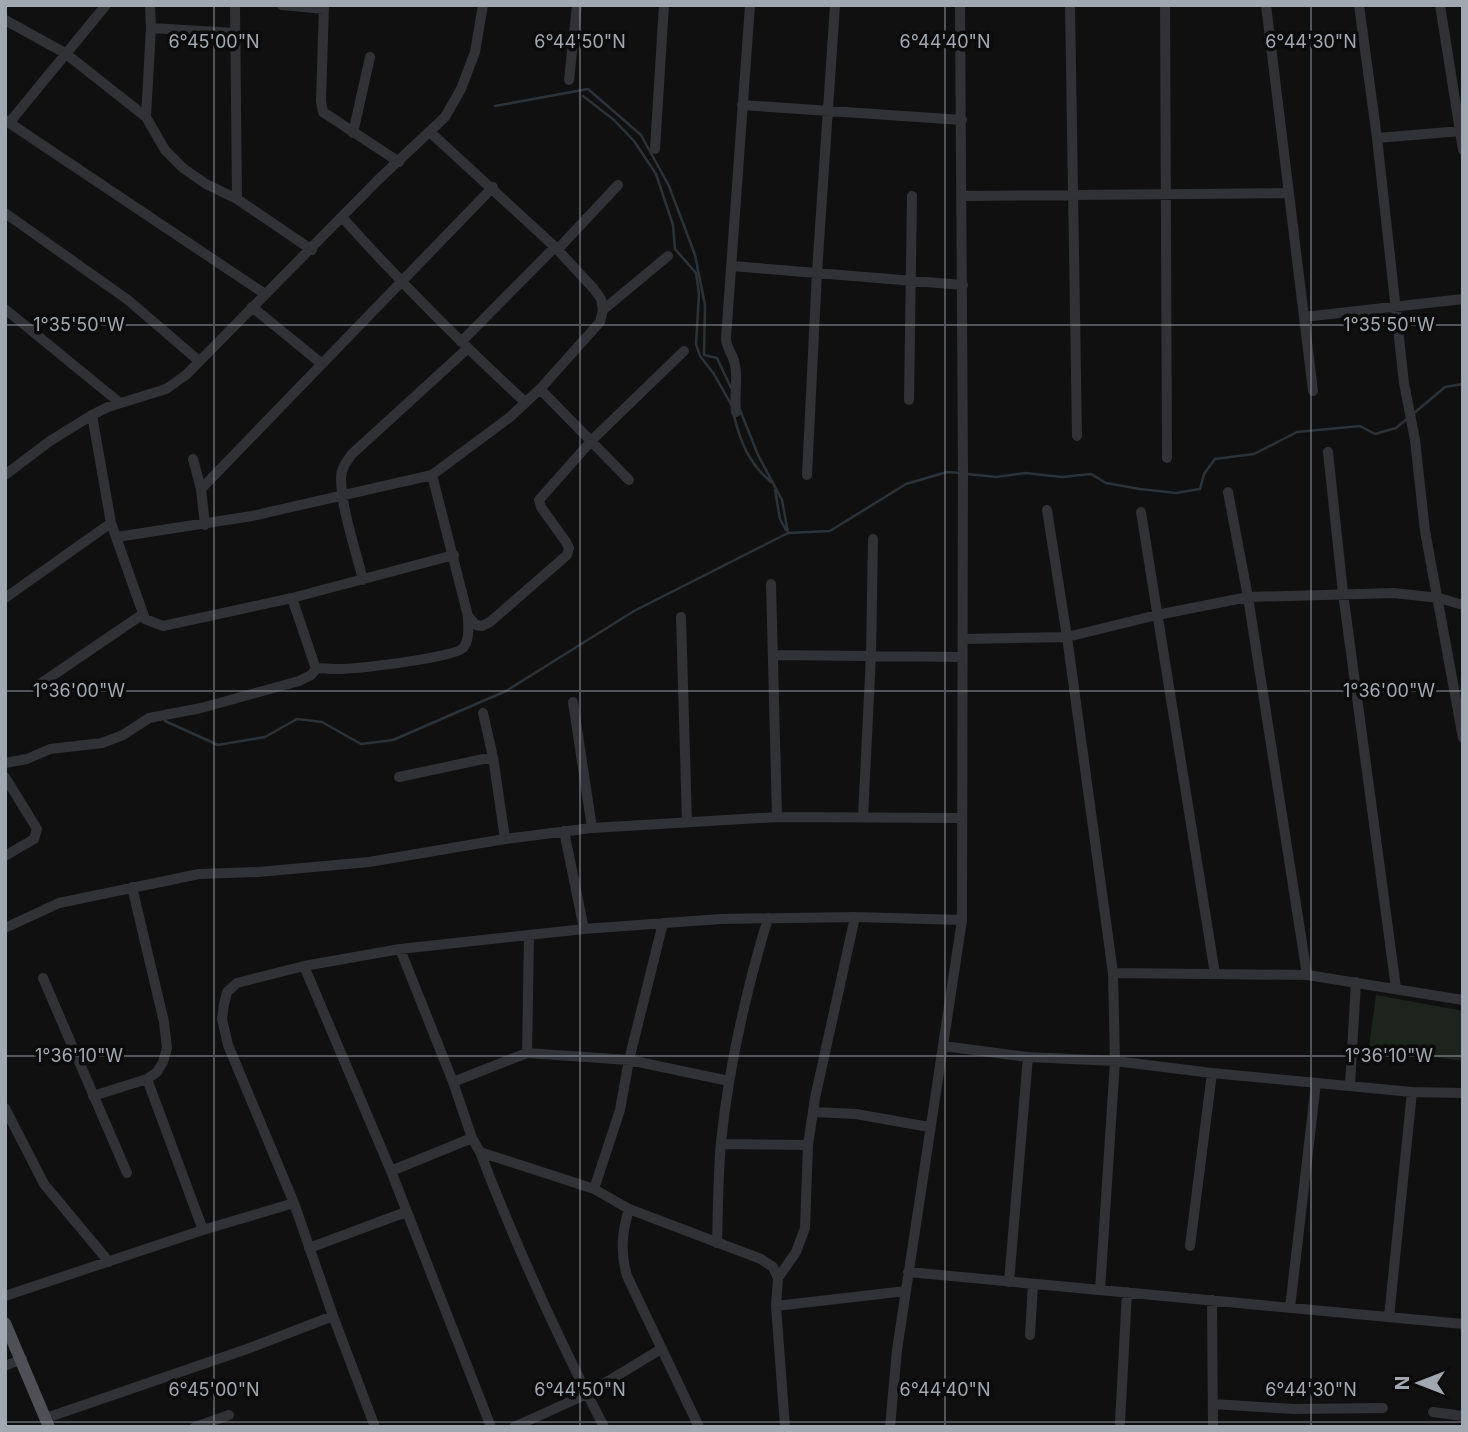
<svg xmlns="http://www.w3.org/2000/svg" width="1468" height="1432" viewBox="0 0 1468 1432" font-family="Inter,sans-serif">
<style>
.green{fill:#1d241d}
.lines{fill:none;stroke-linecap:round;stroke-linejoin:round}
.stream{stroke:#2b3339;stroke-width:2.5}
.minor{stroke:#313236;stroke-width:10}
.major{stroke:#4e5055;stroke-width:12}
.ticks{fill:none;stroke:#a2a8b1;stroke-width:2;stroke-opacity:0.45}
.ticks-label{font-size:18px;text-anchor:middle;fill:#a2a8b1;stroke:#0b0b0c;stroke-width:7;stroke-linejoin:round;paint-order:stroke}
</style>
<rect width="100%" height="100%" fill="#101011"/>
<path class="green" d="M 1376,995 L 1463,1011 L 1463,1061 L 1369,1048 Z"/>
<g class="lines">
<path class="stream" d="M 583,96 L 614,120 L 634,141 L 656,174 L 673,225 L 675,249 L 696,273 L 699,294 L 696,344 L 700,356 L 714,374 L 732,406
M 495,106 L 588,89 L 641,135 L 669,186 L 695,255 L 705,305 L 704,355 L 717,358 L 731,388
M 740,410 L 758,455 L 782,500 L 788,533
M 1413,414 L 1445,387 L 1463,384
M 734,416 C 741,444 749,463 771,482
M 967,474 L 996,477 L 1025,473 L 1062,477 L 1091,474 L 1106,483 L 1140,489 L 1176,493 L 1200,489 L 1204,474 L 1215,459 L 1254,454 L 1297,432 L 1360,426 L 1375,434 L 1396,428 L 1408,418
M 775,490 L 780,519 L 786,530
M 165,721 L 218,745 L 265,737 L 297,719 L 322,722 L 361,744 L 393,740 L 506,691 L 634,611 L 788,533 L 830,531 L 906,484 L 947,472 L 961,473"/>
<path class="minor" d="M 235,5 L 237,199
M 282,5 L 324,9
M 324,5 L 321,101 L 323,112 L 399,162
M 1070,5 L 1077,436
M 1165,5 L 1167,458
M 1266,5 L 1313,391
M 1359,5 L 1377,138 L 1404,383 L 1415,440 L 1425,531 L 1463,738
M 1440,5 L 1463,150
M 5,20 L 65,53 L 146,117 L 165,150 L 183,168 L 206,184 L 237,199 L 312,250
M 151,28 L 235,33
M 569,80 L 577,5
M 742,105 L 962,120
M 146,117 L 151,28 L 150,5
M 5,120 L 265,294
M 9,123 L 106,5
M 353,133 L 370,57
M 1377,138 L 1461,131
M 655,149 L 664,5
M 962,196 L 1289,193
M 5,213 L 128,300 L 199,361
M 342,217 C 400,282 461,343 525,402
M 558,249 L 618,185
M 732,266 L 963,285
M 252,307 L 322,364
M 5,309 L 120,403
M 603,310 L 668,256
M 1304,317 L 1463,299
M 461,342 L 555,247
M 540,389 L 629,480
M 909,400 L 912,196
M 736,412 C 734,397 738,377 735,365 C 734,355 726,349 726,338 L 750,5
M 92,415 L 111,523 L 145,619 L 163,626 L 292,598 L 454,555
M 1328,452 L 1343,593 L 1396,988
M 193,459 L 201,489 L 205,525
M 5,475 L 50,441 L 92,415 L 108,407 L 166,389 L 186,375 L 379,179 L 445,117 L 461,89 L 475,52 L 483,5
M 807,475 L 817,272 L 835,5
M 201,489 L 493,187
M 1228,492 L 1248,597 L 1307,975
M 1047,510 L 1067,637 L 1113,973 L 1115,1061 L 1100,1290
M 1141,512 L 1215,974
M 117,537 L 252,516 L 432,475 L 510,417 L 540,389 L 600,322 L 603,310 L 601,299 L 594,289 L 555,247 L 431,133
M 363,580 C 356,551 341,508 341,478 C 341,469 346,462 352,454 L 467,349
M 771,584 L 777,817
M 5,598 L 111,523
M 292,598 L 316,669 C 323,667 326,669 333,669 C 350,670 454,658 463,648 C 470,640 468,626 468,616 L 432,475
M 468,616 L 476,625 L 482,626 L 490,622 L 567,555 L 569,548 L 566,542 L 541,507 L 539,500 L 592,440 L 684,351
M 681,617 L 687,822
M 963,639 L 1067,637 L 1157,615 L 1248,597 L 1394,593 L 1439,598 L 1463,605
M 773,655 L 962,657
M 37,686 L 143,614
M 573,702 L 592,828
M 483,713 L 493,757 L 505,839
M 5,763 L 27,759 L 50,749 L 102,743 L 123,735 L 149,718 L 201,708 L 299,681 L 311,675 L 316,669
M 5,777 L 37,829 L 34,839 L 5,856
M 399,777 L 493,757
M 863,817 L 871,655 L 873,539
M 564,831 L 584,929
M 5,928 L 59,903 L 199,874 L 258,872 L 369,862 L 505,839 L 592,828 L 777,817 L 962,818
M 400,949 L 453,1082 L 472,1138 L 480,1152 L 594,1189 L 629,1209 L 761,1259 L 773,1267 L 778,1278 L 776,1306 L 785,1427
M 304,966 L 391,1171 L 491,1427
M 1113,973 L 1307,975 L 1463,1000
M 43,978 L 127,1173
M 943,1046 L 1028,1057 L 1115,1061 L 1212,1073 L 1412,1092 L 1463,1093
M 527,1053 L 529,936
M 147,1079 L 203,1230
M 453,1082 L 527,1053 L 629,1060 L 729,1081
M 1350,1086 L 1356,982
M 93,1096 L 147,1079 L 157,1072 L 163,1062 L 167,1048 L 164,1022 L 132,887
M 5,1108 L 44,1184 L 109,1262
M 813,1112 L 856,1114 L 929,1127
M 721,1144 L 808,1145
M 480,1152 C 516,1246 558,1338 604,1427
M 391,1171 L 472,1138
M 594,1189 L 620,1110 L 629,1060 L 663,923
M 629,1209 C 622,1233 620,1251 627,1276 L 699,1427
M 717,1243 C 718,1210 718,1175 721,1142 C 729,1065 746,991 768,918
M 1190,1246 L 1212,1073
M 309,1248 L 406,1212
M 908,1272 L 1463,1324
M 778,1278 L 796,1252 L 805,1228 L 808,1145 L 815,1098 L 855,917
M 1009,1282 L 1028,1057
M 5,1296 L 203,1230 L 294,1203
M 1212,1300 L 1213,1427
M 776,1306 L 906,1291
M 1290,1308 L 1316,1083
M 1389,1317 L 1412,1092
M 1030,1335 L 1033,1284
M 5,1366 L 22,1359
M 1213,1404 L 1294,1409 L 1383,1408
M 1433,1412 L 1463,1416
M 46,1418 L 247,1349 L 333,1316
M 1120,1423 L 1127,1292
M 195,1427 L 229,1415
M 375,1427 L 333,1316 L 294,1203 L 228,1045 L 222,1019 L 224,1004 L 227,992 L 237,983 L 304,966 L 400,949 L 584,929 L 720,919 L 855,917 L 962,920
M 514,1427 L 587,1394 L 661,1349
M 890,1427 L 897,1350 L 962,920 L 963,468 L 960,5"/>
<path class="major" d="M 5,1323 L 49,1427"/>
</g>
<path class="ticks" d="M 214,5 L 214,1427M 580,5 L 580,1427M 945,5 L 945,1427M 1311,5 L 1311,1427M 5,325 L 1463,325M 5,691 L 1463,691M 5,1056 L 1463,1056M 5,1422 L 1463,1422"/>
<g class="ticks-label">
<text x="214" y="48">6°45'00"N</text>
<text x="580" y="48">6°44'50"N</text>
<text x="945" y="48">6°44'40"N</text>
<text x="1311" y="48">6°44'30"N</text>
<text x="1389" y="331">1°35'50"W</text>
<text x="79" y="331">1°35'50"W</text>
<text x="1389" y="697">1°36'00"W</text>
<text x="79" y="697">1°36'00"W</text>
<text x="1389" y="1062">1°36'10"W</text>
<text x="79" y="1062">1°36'10"W</text>
<text x="214" y="1396">6°45'00"N</text>
<text x="580" y="1396">6°44'50"N</text>
<text x="945" y="1396">6°44'40"N</text>
<text x="1311" y="1396">6°44'30"N</text>
</g>
<rect width="1468" height="1432" fill="none" stroke="#a2a8b1" stroke-width="14"/>
<g transform="translate(1419 1383) rotate(270)" stroke="#0b0b0c" stroke-width="5" paint-order="stroke">
<path d="M0-5L12 26L0 18L-12 26Z" fill="#a2a8b1"/>
<text y="-10" font-size="19" font-weight="bold" text-anchor="middle" fill="#a2a8b1">N</text>
</g>
</svg>
